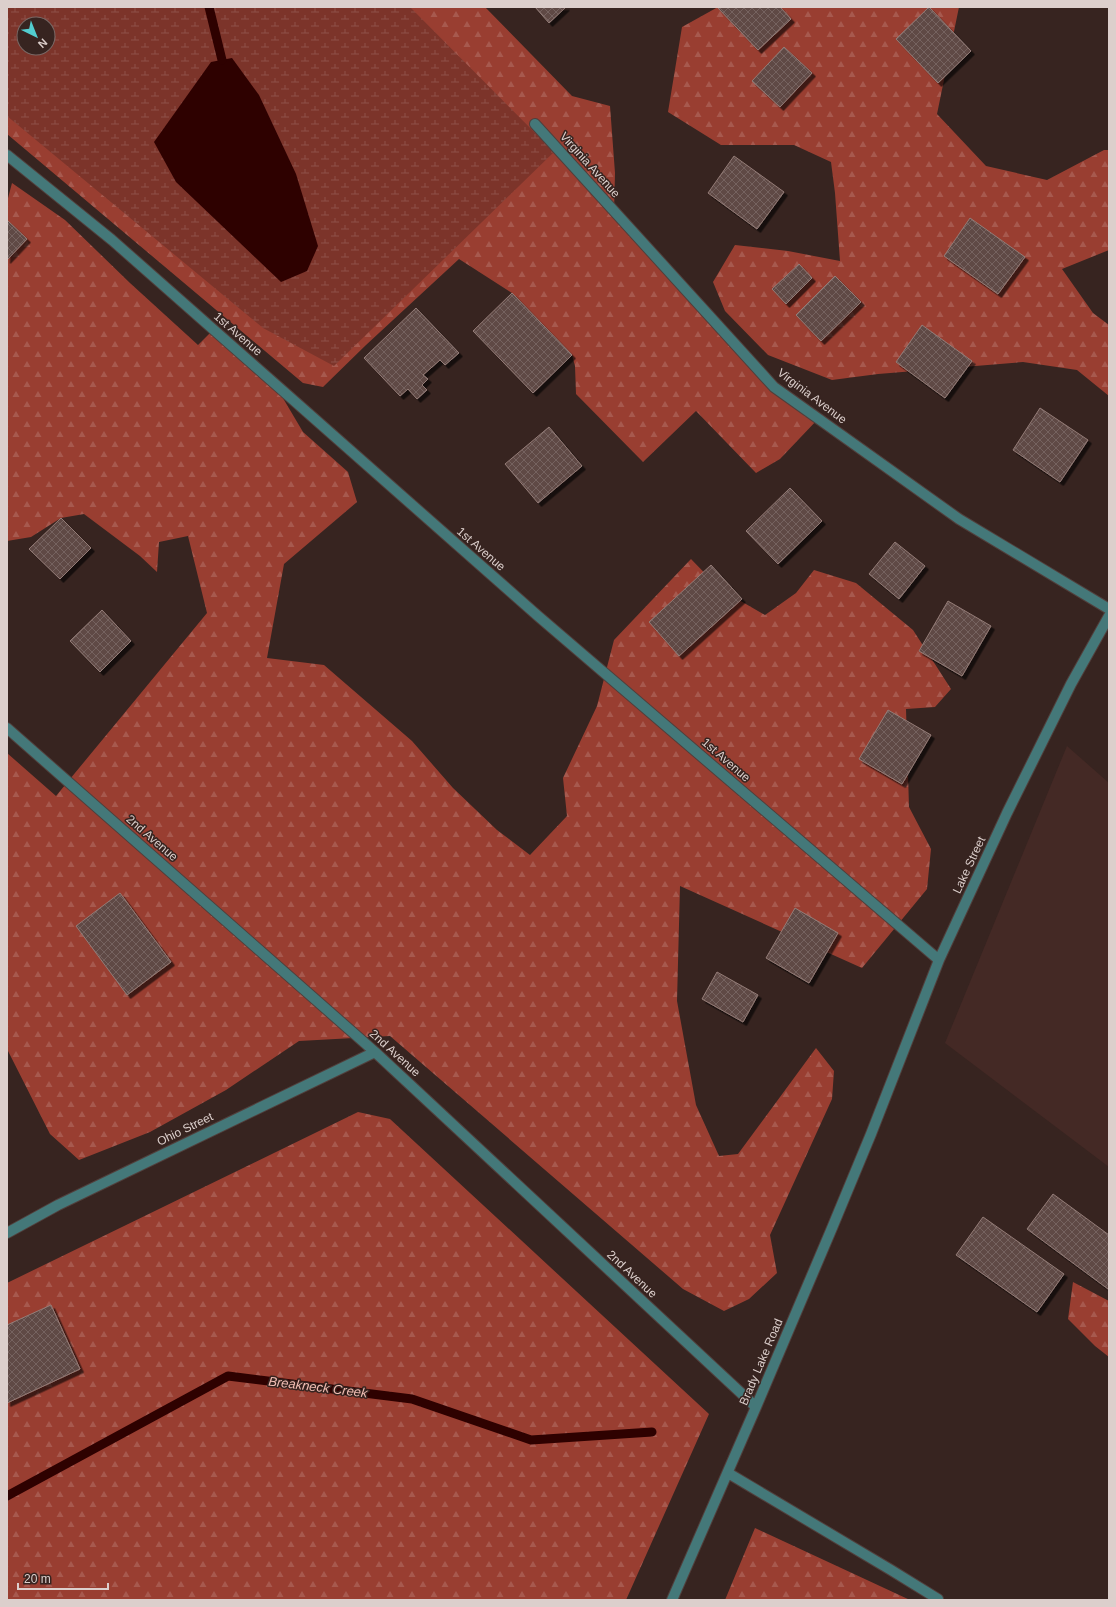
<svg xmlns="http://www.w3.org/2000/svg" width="1116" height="1607" viewBox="0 0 1116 1607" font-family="Arial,sans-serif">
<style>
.built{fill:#442925}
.forest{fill:url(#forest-firs);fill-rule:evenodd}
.wetland{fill:url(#wetland-marsh);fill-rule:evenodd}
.water{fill:#2e0100}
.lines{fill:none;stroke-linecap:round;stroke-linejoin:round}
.stream{stroke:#2e0100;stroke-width:9}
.building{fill:url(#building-cross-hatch);stroke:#947c77;filter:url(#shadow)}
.minor-casing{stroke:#513f3c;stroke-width:12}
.minor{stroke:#447879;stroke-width:10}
.labels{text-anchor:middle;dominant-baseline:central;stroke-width:3;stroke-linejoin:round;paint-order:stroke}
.street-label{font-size:12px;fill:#dccfcc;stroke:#372420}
.water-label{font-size:13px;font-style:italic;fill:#f1bdb3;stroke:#372420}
</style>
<defs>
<pattern id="forest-firs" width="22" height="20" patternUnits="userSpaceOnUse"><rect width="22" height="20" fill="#993e31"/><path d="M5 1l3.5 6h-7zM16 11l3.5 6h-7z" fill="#a7594e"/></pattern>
<pattern id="wetland-marsh" width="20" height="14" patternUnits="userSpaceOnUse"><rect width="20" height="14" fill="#7c342a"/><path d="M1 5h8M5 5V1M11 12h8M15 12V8" fill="none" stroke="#8e5048"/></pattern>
<pattern id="building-cross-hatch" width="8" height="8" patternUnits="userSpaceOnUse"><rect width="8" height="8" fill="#5f4945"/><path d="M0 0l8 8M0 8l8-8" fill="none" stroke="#75625f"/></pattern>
<filter id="shadow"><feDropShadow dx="3.5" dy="3.5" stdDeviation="0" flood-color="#0009"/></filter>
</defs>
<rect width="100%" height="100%" fill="#372420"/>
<path class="built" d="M 1067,746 L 1109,783 L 1109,1167 L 945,1043 Z"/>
<path class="forest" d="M 7,7 L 485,7 L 572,96 L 610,106 L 615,173 L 614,211 L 774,387 L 818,419 L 780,459 L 756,473 L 696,411 L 643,462 L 576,394 L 575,366 L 572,355 L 512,293 L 459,259 L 366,345 L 323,387 L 303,383 L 7,134 ZM 24,24 L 48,24 L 48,48 L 24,48 Z
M 718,7 L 959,7 L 937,114 L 986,166 L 1047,180 L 1104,150 L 1109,150 L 1109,250 L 1062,269 L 1093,313 L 1109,325 L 1109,396 L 1077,370 L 1023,362 L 878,374 L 832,380 L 768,355 L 725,311 L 713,282 L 735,245 L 788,251 L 840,261 L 835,193 L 831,162 L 794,145 L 721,145 L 668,112 L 682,27 Z
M 12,183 L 65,220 L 130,283 L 198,345 L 213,330 L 274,383 L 303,432 L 348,472 L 357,502 L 284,564 L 267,658 L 324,665 L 412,741 L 453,788 L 497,830 L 530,855 L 567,816 L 563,778 L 597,706 L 614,640 L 691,559 L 720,589 L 765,615 L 796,593 L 814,570 L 856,583 L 913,630 L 951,689 L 935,707 L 906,709 L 909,807 L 931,849 L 927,889 L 862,968 L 680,886 L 677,1001 L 696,1105 L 719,1156 L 738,1154 L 816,1048 L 834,1071 L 832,1099 L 770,1235 L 777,1273 L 749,1299 L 724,1311 L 683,1289 L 390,1036 L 299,1041 L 226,1090 L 150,1132 L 79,1160 L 50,1134 L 7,1049 L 7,753 L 56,796 L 207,613 L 188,536 L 159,542 L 157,572 L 140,556 L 84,514 L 61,518 L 31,537 L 7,541 L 7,202 Z
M 358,1112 L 390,1119 L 709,1414 L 626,1600 L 7,1600 L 7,1283 Z
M 1073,1282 L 1109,1301 L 1109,1357 L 1095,1346 L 1068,1319 Z
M 755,1528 L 910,1600 L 725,1600 Z"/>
<path class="wetland" d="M 7,7 L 410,7 L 554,152 L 334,366 L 263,328 L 7,116 ZM 24,24 L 48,24 L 48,48 L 24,48 Z"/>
<path class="water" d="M 232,58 L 259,95 L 296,174 L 318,246 L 307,271 L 281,282 L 176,182 L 154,142 L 211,62 Z"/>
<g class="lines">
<path class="stream" d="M 209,7 L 222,60
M 7,1496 L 228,1376 L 412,1399 L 531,1440 L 652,1432"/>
</g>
<path class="building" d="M 535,7 L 566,7 L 549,23 Z
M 717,7 L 780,7 L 791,19 L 758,50 Z
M 929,7 L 971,51 L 938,83 L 896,39 Z
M 784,47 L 812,73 L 780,107 L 752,81 Z
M 734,156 L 784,192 L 757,229 L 708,193 Z
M 970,218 L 1025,257 L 998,294 L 944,256 Z
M 7,220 L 27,239 L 7,260 Z
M 799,264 L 812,278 L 786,304 L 772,289 Z
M 835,276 L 861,302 L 821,341 L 796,315 Z
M 512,293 L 572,355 L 533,393 L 473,331 Z
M 416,308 L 459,353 L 445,365 L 440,360 L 423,375 L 428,379 L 422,385 L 427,390 L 417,399 L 408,389 L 400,396 L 364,358 Z
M 922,325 L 972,361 L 945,398 L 896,362 Z
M 1040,408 L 1088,440 L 1060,482 L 1013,450 Z
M 549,427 L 582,466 L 538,503 L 505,464 Z
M 790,488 L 822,521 L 778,564 L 746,531 Z
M 61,518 L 91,548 L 60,579 L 29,549 Z
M 895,542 L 925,566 L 899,599 L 869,574 Z
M 711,565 L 742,599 L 679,656 L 649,622 Z
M 948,601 L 991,626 L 962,676 L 919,651 Z
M 102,610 L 131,641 L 100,672 L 70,641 Z
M 888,710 L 931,735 L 902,784 L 859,759 Z
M 120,893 L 171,962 L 127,995 L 76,926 Z
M 795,908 L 838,933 L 809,983 L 766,958 Z
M 717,972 L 758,995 L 743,1022 L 702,999 Z
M 1053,1194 L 1109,1235 L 1109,1287 L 1108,1289 L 1027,1229 Z
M 983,1217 L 1064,1274 L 1037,1312 L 956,1255 Z
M 51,1305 L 80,1369 L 7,1403 L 7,1325 Z"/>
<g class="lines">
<g class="minor-casing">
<path id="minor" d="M 535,124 L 774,387 L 959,519 L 1109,609
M 7,155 L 112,240 L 538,616 L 939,960
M 7,728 L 375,1052 L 756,1407
M 7,1233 L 58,1205 L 375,1052
M 728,1473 L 891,1570 L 938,1599
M 672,1600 L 756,1407 L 832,1228 L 871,1134 L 939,960 L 1007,813 L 1071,684 L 1109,616"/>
</g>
<use href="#minor" class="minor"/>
</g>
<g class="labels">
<g class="street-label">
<text transform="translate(590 165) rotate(48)">Virginia Avenue</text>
<text transform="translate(238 334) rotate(41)">1st Avenue</text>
<text transform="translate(812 396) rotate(37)">Virginia Avenue</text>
<text transform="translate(481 549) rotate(41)">1st Avenue</text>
<text transform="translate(726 760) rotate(41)">1st Avenue</text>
<text transform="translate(152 838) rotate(41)">2nd Avenue</text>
<text transform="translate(969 865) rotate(-65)">Lake Street</text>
<text transform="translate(395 1053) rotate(42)">2nd Avenue</text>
<text transform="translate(185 1129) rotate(-26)">Ohio Street</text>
<text transform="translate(632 1274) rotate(43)">2nd Avenue</text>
<text transform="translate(761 1362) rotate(-67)">Brady Lake Road</text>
</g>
<g class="water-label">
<text transform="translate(318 1387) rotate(7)">Breakneck Creek</text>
</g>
</g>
<rect width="1116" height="1607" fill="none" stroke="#dccfcc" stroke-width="16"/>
<g transform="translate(36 36) rotate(137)"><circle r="19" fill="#372420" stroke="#796865"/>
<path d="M0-3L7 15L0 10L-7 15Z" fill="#52cdcf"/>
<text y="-6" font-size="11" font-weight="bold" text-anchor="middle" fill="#dccfcc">N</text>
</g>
<path d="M18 1583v6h90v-6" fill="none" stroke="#dccfcc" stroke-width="2"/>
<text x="24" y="1583" font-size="12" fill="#dccfcc" stroke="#372420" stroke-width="3" paint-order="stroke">20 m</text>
</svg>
